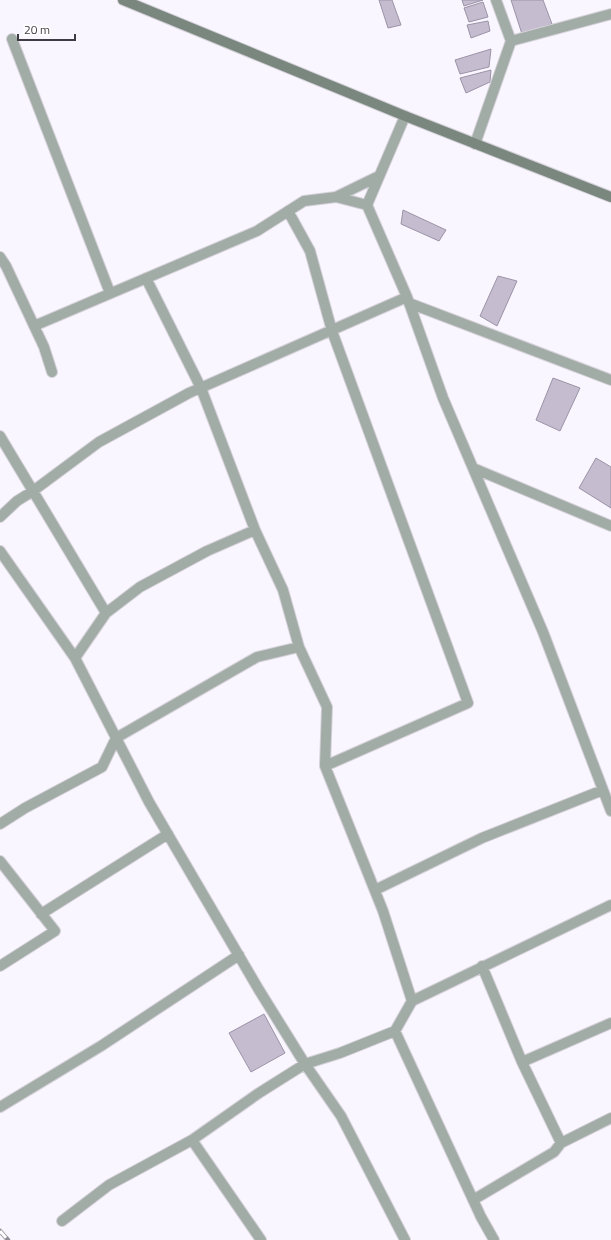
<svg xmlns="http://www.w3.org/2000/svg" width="611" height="1240" viewBox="0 0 611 1240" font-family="'Titillium Web',sans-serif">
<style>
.building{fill:#c5bcd0;stroke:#9b93a6}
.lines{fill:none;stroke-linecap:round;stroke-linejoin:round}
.street-casing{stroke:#d5d1d9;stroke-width:12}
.secondary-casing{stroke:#d5d1d9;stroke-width:12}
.street{stroke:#a2aca6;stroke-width:10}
.secondary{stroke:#79877f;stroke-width:10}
.rail-casing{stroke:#908c94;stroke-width:4.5}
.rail{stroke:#fff;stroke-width:3;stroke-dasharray:9;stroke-linecap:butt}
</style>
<rect width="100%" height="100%" fill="#faf6ff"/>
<path class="building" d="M 379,0 L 392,0 L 401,25 L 388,28 Z
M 462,0 L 483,0 L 464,6 Z
M 511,0 L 543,0 L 552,24 L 522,34 Z
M 483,2 L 488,17 L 469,22 L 464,8 Z
M 488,21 L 490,31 L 471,38 L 467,25 Z
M 491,49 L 489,67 L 460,74 L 455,60 Z
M 491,70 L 490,82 L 466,93 L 460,78 Z
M 403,210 L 446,230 L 439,241 L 401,224 Z
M 498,276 L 517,281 L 497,326 L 480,316 Z
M 553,378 L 580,388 L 560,431 L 536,420 Z
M 596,458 L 611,467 L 611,508 L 579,488 Z
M 264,1014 L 285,1053 L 251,1072 L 229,1033 Z"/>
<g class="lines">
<g class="street-casing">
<path id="street" d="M 12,39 L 110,293
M 511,41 L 611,14
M 405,116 L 367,205 L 407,297 L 443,398 L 543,632 L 611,811
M 475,144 L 511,41 L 496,0
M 336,197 L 379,176
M 288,211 L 310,251 L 332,331 L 468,703 L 325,766
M 0,257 L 6,266 L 44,347 L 52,372
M 146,278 L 201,388 L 255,530 L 283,590 L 299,647 L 327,707 L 325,766 L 383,911 L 412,1001 L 395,1031 L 481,1217 L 494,1240
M 409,303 L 611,380
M 34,326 L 257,231 L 304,201 L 336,197 L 367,205
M 0,436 L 106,613
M 473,468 L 611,526
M 0,517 L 17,501 L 33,491 L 99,442 L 189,393 L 407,297
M 255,530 L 207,551 L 140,587 L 106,613 L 75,658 L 149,802 L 259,990 L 305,1064 L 341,1116 L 405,1240
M 0,551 L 75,658
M 0,824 L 25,808 L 102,767 L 116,738 L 257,657 L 299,647
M 0,861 L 55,931 L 0,966
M 375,890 L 482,838 L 603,790
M 41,914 L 168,834
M 482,966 L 522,1062 L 561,1143
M 412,1001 L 611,905
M 522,1062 L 611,1023
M 0,1107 L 101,1046 L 239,955
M 192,1140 L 261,1240
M 473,1200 L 554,1152 L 561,1143 L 611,1118
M 62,1221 L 109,1185 L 192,1140 L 259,1093 L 305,1064 L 340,1053 L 395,1031"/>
</g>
<g class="secondary-casing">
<path id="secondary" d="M 123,0 L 405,116 L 611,197"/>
</g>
<use href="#street" class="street"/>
<use href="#secondary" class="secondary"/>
<g class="rail-casing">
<path id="rail" d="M 0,1231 L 8,1240"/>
</g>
<use href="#rail" class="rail"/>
</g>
<path d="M18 34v6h57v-6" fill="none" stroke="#3f3b43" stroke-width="2"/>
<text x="24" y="34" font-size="12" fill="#3f3b43" stroke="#ffffff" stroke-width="3" paint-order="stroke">20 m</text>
</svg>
